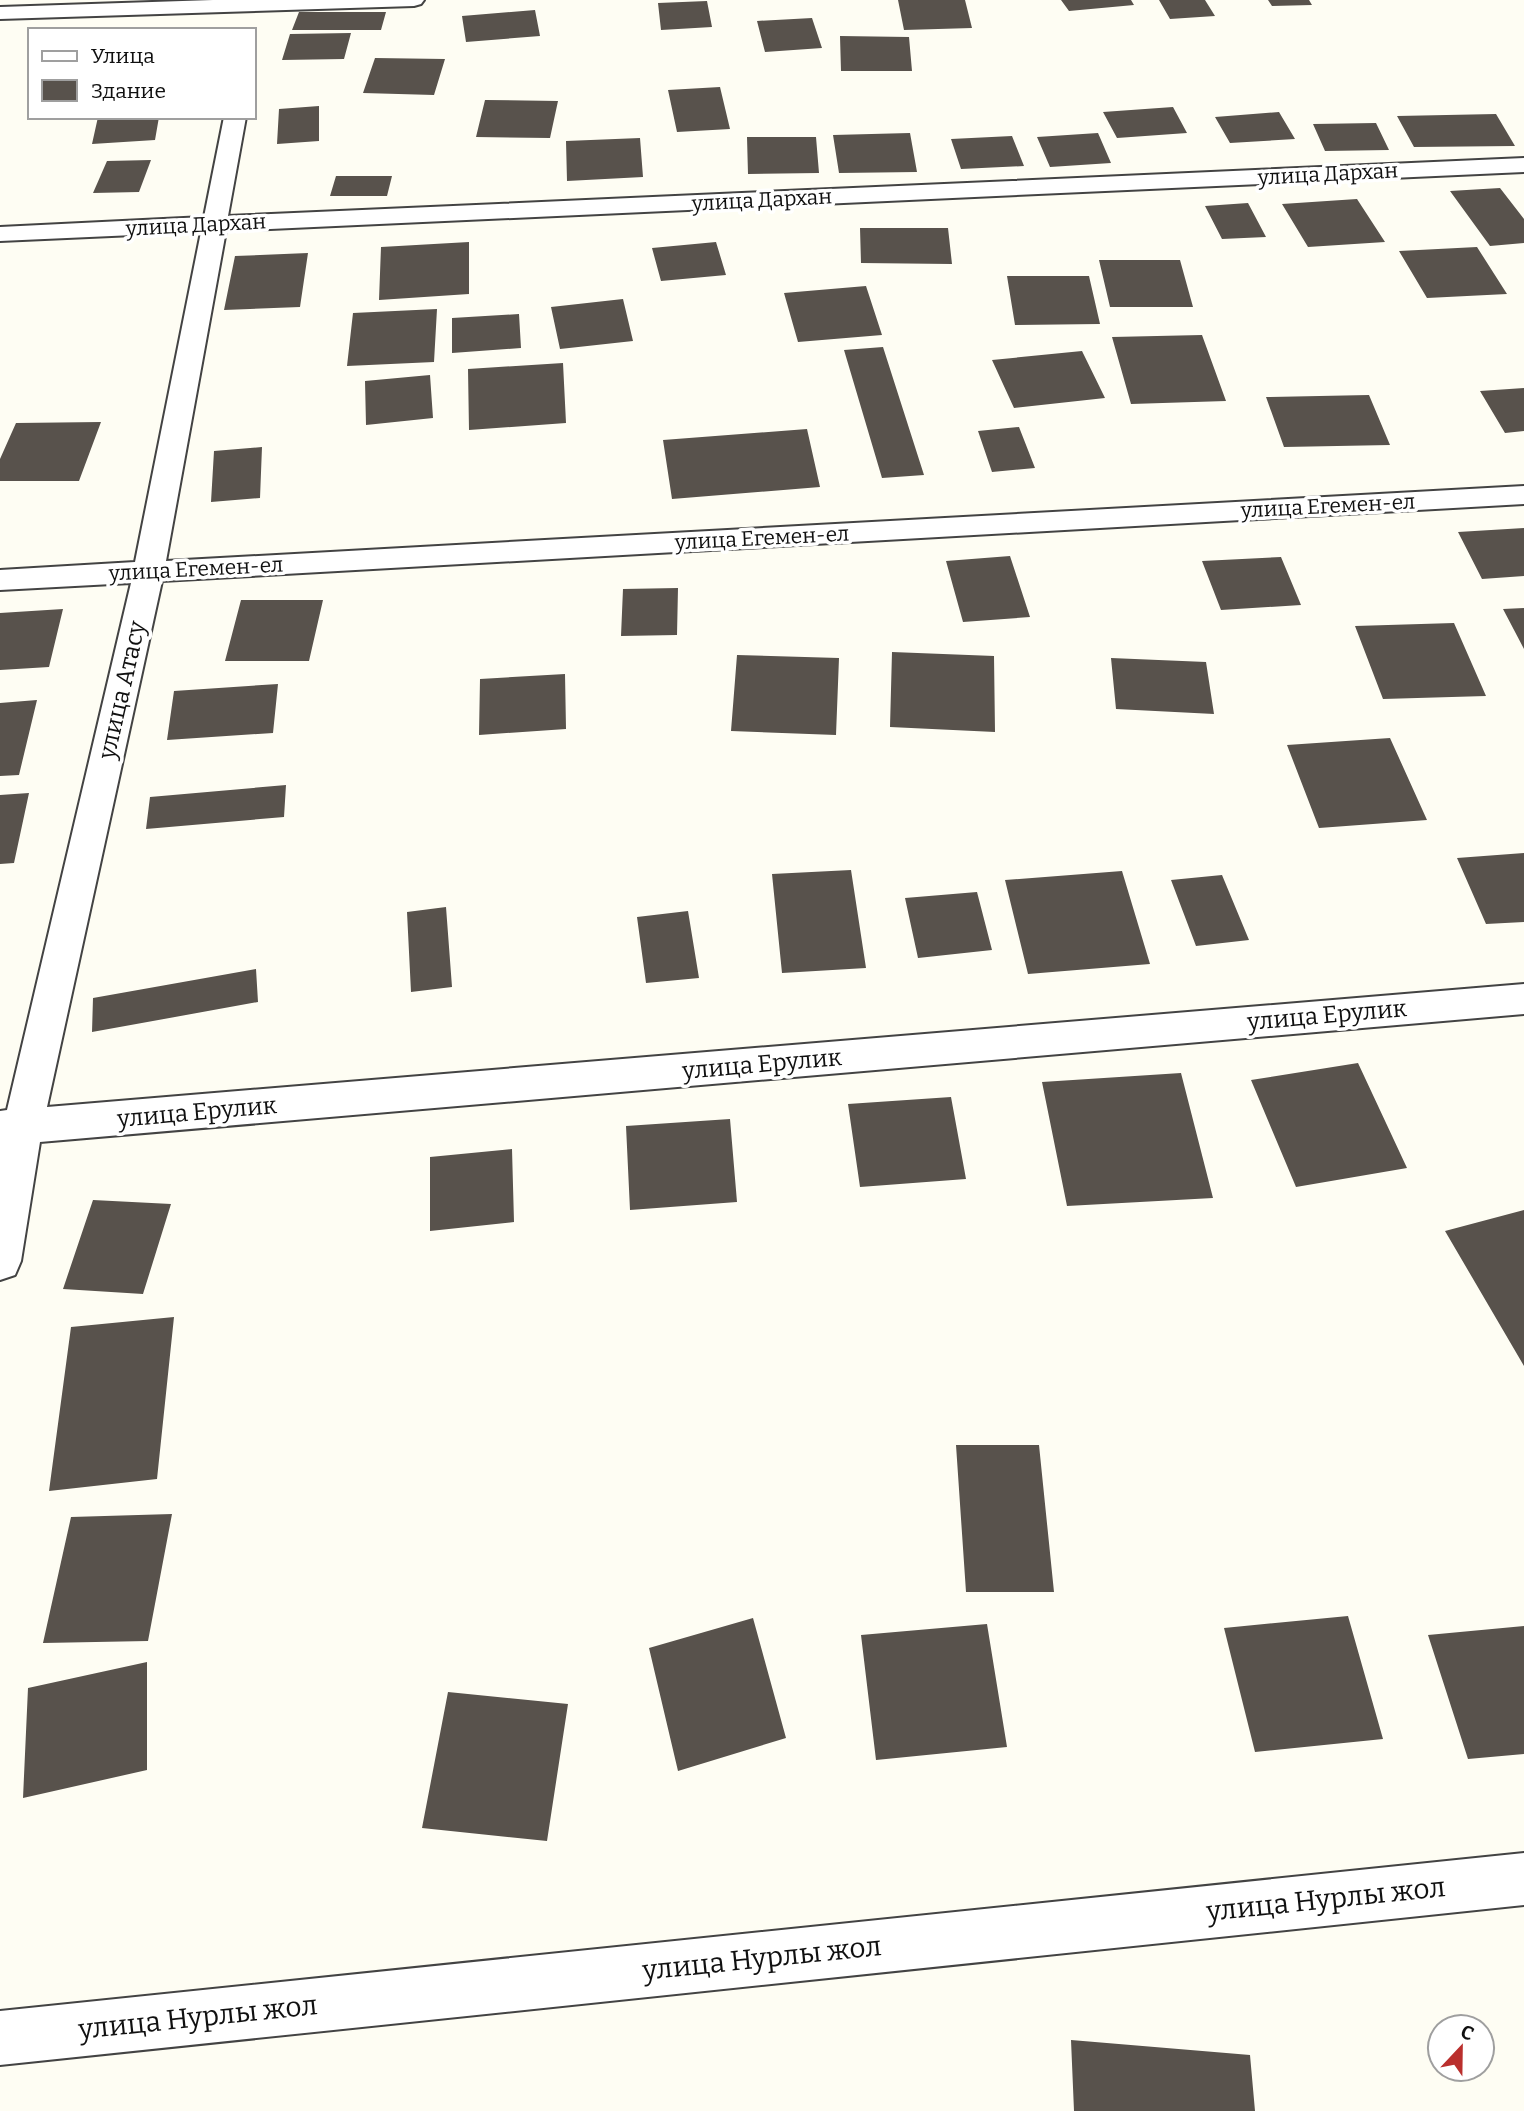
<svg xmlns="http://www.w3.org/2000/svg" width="1524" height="2111" viewBox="0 0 1524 2111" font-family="Bitter,serif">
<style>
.building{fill:#58524c}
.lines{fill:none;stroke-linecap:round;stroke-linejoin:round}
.minor-casing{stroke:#434343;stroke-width:4}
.minor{fill:#fff;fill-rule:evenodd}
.labels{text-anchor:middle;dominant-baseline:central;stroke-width:7;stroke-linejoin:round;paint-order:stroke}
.far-street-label{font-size:21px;fill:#101010;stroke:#fff}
.street-label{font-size:24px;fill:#101010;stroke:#fff}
.near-street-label{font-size:28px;fill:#101010;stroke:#fff}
</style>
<rect width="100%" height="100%" fill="#fefdf3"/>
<path class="building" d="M 898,0 L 965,0 L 972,28 L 904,30 Z
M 1061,0 L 1131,0 L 1134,5 L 1069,11 Z
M 1159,0 L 1205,0 L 1215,16 L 1170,19 Z
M 1268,0 L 1309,0 L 1312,5 L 1272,6 Z
M 707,1 L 712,27 L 661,30 L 658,3 Z
M 535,10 L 540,36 L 466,42 L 462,16 Z
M 299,12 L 386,12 L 381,30 L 292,30 Z
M 812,18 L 822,48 L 765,52 L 757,21 Z
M 351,33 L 344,59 L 282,60 L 290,34 Z
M 840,36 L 909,37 L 912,71 L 841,71 Z
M 375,58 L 445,59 L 434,95 L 363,93 Z
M 720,87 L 730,129 L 677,132 L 668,90 Z
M 485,100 L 558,101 L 550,138 L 476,137 Z
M 319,106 L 319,141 L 277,144 L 279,109 Z
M 1173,107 L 1187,133 L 1117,138 L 1103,112 Z
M 1279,112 L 1295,139 L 1230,143 L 1215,117 Z
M 1496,114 L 1515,146 L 1414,147 L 1397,116 Z
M 98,117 L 159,117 L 155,140 L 92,144 Z
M 1376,123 L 1389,150 L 1325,151 L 1313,124 Z
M 910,133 L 917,172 L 839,173 L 833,135 Z
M 1098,133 L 1111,163 L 1050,167 L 1037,137 Z
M 1012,136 L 1024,166 L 961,169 L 951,139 Z
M 747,137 L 816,137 L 819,173 L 748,174 Z
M 640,138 L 643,177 L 567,181 L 566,141 Z
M 151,160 L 139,192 L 93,193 L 107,161 Z
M 336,176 L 392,176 L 387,196 L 330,196 Z
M 1500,188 L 1524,219 L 1524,243 L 1490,246 L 1450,191 Z
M 1357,199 L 1385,242 L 1308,247 L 1282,204 Z
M 1248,203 L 1266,237 L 1222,239 L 1205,206 Z
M 860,228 L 948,228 L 952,264 L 861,263 Z
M 469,242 L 469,294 L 379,300 L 381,247 Z
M 716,242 L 726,275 L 661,281 L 652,248 Z
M 1477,247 L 1507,294 L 1427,298 L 1399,251 Z
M 308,253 L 300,307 L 224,310 L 235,256 Z
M 1099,260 L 1180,260 L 1193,307 L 1110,307 Z
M 1007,276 L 1089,276 L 1100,324 L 1015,325 Z
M 866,286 L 882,335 L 798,342 L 784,293 Z
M 623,299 L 633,341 L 560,349 L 551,307 Z
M 437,309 L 434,362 L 347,366 L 353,313 Z
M 519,314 L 521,348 L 452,353 L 452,318 Z
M 1202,335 L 1226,401 L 1131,404 L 1112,337 Z
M 883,347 L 924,475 L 882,478 L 844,350 Z
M 1082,351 L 1105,398 L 1014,408 L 992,360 Z
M 563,363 L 566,423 L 469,430 L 468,369 Z
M 430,375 L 433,418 L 366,425 L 365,381 Z
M 1524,388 L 1524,431 L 1505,433 L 1480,391 Z
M 1369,395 L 1390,445 L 1284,447 L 1266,397 Z
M 101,422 L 79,481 L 0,481 L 0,459 L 16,423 Z
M 1019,427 L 1035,468 L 992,472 L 978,431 Z
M 807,429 L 820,487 L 672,499 L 663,440 Z
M 262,447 L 260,498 L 211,502 L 214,451 Z
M 1524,528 L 1524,576 L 1482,579 L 1458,532 Z
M 1010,556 L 1030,617 L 963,622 L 946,561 Z
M 1281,557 L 1301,605 L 1221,610 L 1202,561 Z
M 678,588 L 677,635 L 621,636 L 623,589 Z
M 241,600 L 323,600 L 309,661 L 225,661 Z
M 1524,608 L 1524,649 L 1503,609 Z
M 63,609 L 49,667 L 0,670 L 0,613 Z
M 1454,623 L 1486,696 L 1383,699 L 1355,626 Z
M 892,652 L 994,656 L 995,732 L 890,727 Z
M 737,655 L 839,658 L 836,735 L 731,731 Z
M 1111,658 L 1206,662 L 1214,714 L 1116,709 Z
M 565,674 L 566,729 L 479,735 L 480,679 Z
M 278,684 L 273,733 L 167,740 L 174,691 Z
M 37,700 L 19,775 L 0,776 L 0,703 Z
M 1390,738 L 1427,820 L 1319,828 L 1287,745 Z
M 286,785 L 284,817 L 146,829 L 150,797 Z
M 29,793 L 14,863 L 0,864 L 0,795 Z
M 1524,853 L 1524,922 L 1486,924 L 1457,858 Z
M 851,870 L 866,968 L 782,973 L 772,874 Z
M 1122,871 L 1150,964 L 1028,974 L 1005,880 Z
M 1222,875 L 1249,940 L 1196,946 L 1171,880 Z
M 977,892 L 992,950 L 918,958 L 905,898 Z
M 446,907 L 452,987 L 411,992 L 407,912 Z
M 688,911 L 699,978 L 646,983 L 637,917 Z
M 256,969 L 258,1002 L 92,1032 L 93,998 Z
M 1358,1063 L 1407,1168 L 1296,1187 L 1251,1080 Z
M 1181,1073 L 1213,1198 L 1067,1206 L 1042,1082 Z
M 951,1097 L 966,1179 L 860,1187 L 848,1104 Z
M 730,1119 L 737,1202 L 630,1210 L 626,1126 Z
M 512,1149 L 514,1222 L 430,1231 L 430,1157 Z
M 93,1200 L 171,1204 L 143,1294 L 63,1289 Z
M 1524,1210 L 1524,1366 L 1445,1231 Z
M 174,1317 L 157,1479 L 49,1491 L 71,1327 Z
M 956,1445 L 1039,1445 L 1054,1592 L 966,1592 Z
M 172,1514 L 148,1641 L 43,1643 L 71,1517 Z
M 1348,1616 L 1383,1739 L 1255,1752 L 1224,1628 Z
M 753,1618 L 786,1738 L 678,1771 L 649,1648 Z
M 987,1624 L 1007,1747 L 876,1760 L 861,1635 Z
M 1524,1626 L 1524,1754 L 1468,1759 L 1428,1635 Z
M 147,1662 L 147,1770 L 23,1798 L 28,1688 Z
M 448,1692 L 568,1704 L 547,1841 L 422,1828 Z
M 1071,2040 L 1250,2055 L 1255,2111 L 1074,2111 Z"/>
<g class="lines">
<g class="minor-casing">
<path id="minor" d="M 213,0 L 424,0 L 421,4 L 414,6 L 0,19 L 0,7 Z
M 224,117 L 246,117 L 228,216 L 1524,158 L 1524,172 L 226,231 L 166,561 L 1524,486 L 1524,504 L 162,581 L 47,1107 L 1524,984 L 1524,1014 L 40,1142 L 21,1261 L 15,1275 L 0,1280 L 0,1111 L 7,1110 L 131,583 L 0,590 L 0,570 L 135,562 L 201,232 L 0,241 L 0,227 L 204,217 Z
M 1524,1853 L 1524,1905 L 0,2065 L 0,2011 Z"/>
</g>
<use href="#minor" class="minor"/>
</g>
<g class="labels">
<g class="far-street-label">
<text transform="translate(1328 174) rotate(-3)">улица Дархан</text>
<text transform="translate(762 200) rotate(-3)">улица Дархан</text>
<text transform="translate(196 225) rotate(-3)">улица Дархан</text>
<text transform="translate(1328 506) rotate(-3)">улица Егемен-ел</text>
<text transform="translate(762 538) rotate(-3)">улица Егемен-ел</text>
<text transform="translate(196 569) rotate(-3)">улица Егемен-ел</text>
</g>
<g class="street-label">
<text transform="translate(122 690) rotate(-77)">улица Атасу</text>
<text transform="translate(1327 1015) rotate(-5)">улица Ерулик</text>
<text transform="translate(762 1064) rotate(-5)">улица Ерулик</text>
<text transform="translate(197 1112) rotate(-5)">улица Ерулик</text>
</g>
<g class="near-street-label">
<text transform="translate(1326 1899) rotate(-6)">улица Нурлы жол</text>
<text transform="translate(762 1958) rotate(-6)">улица Нурлы жол</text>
<text transform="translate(198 2017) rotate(-6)">улица Нурлы жол</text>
</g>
</g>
<rect x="28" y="28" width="228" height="91" fill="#ffffff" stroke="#9f9f9f" stroke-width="2"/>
<rect x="42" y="51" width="35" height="10" fill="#ffffff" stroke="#9f9f9f" stroke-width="2"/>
<text x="91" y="63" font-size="21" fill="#101010">Улица</text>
<rect x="42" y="80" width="35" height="21" fill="#58524c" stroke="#9f9f9f" stroke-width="2"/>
<text x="91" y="98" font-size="21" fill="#101010">Здание</text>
<g transform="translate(1461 2048) rotate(22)"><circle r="33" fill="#ffffff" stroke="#9f9f9f" stroke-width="2"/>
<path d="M0-5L12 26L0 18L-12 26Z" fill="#ba2f2d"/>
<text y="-10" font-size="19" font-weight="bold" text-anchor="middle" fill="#101010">С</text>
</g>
</svg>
